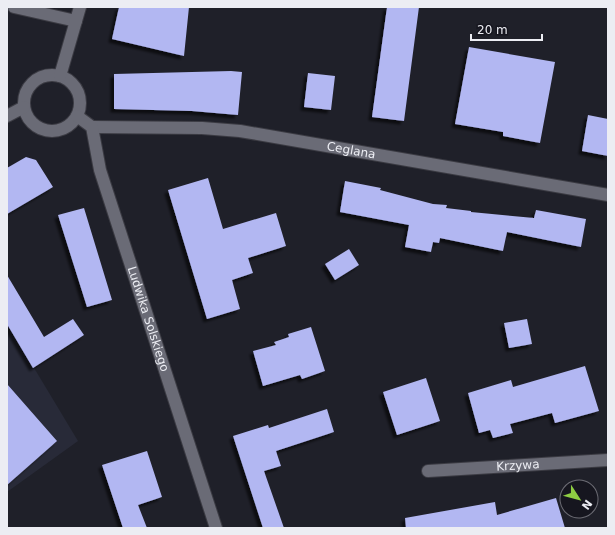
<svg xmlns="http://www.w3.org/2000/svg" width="615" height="535" viewBox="0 0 615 535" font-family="'DejaVu Sans',sans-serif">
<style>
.built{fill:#282a38}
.building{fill:#b2b7f2;filter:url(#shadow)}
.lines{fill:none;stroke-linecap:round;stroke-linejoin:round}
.service-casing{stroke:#3b3b43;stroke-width:14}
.minor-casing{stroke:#3b3b43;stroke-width:14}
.tertiary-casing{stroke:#3b3b43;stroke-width:14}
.service{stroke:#6a6b76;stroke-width:12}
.minor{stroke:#6a6b76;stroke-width:12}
.tertiary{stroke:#6a6b76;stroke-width:12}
.labels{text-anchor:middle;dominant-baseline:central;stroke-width:4;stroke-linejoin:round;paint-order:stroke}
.street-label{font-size:12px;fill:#ecedf3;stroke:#16161f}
</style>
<defs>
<filter id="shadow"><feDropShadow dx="-3.5" dy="3.5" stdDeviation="1" flood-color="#0009"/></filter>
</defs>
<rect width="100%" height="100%" fill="#1f2029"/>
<path class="built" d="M 7,323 L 78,441 L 7,492 Z"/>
<path class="building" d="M 119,7 L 189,7 L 184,56 L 112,39 Z
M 387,7 L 419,7 L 404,121 L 372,117 Z
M 469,47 L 555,62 L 540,143 L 503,136 L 503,132 L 455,124 Z
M 231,71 L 242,72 L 238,115 L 192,111 L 114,109 L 114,74 Z
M 308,73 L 335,76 L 331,110 L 304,107 Z
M 588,115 L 608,119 L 608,156 L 582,151 Z
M 26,157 L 36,160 L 53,187 L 7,214 L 7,168 Z
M 208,178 L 223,229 L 276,213 L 286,246 L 248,258 L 253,273 L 232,280 L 240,309 L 207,319 L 168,190 Z
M 345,181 L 381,188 L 380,190 L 433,204 L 447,205 L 446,208 L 471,211 L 471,212 L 534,218 L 536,210 L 586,219 L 581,247 L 507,232 L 503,251 L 440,238 L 439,243 L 433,242 L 431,252 L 405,247 L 409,225 L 340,212 Z
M 84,208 L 112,300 L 87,307 L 58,215 Z
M 349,249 L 359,265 L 335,280 L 325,264 Z
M 7,275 L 44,337 L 73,319 L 84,335 L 33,368 L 7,324 Z
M 527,319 L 532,344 L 509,348 L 504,323 Z
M 311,327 L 325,371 L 302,379 L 300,375 L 263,386 L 253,351 L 276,345 L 274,342 L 289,337 L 288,334 Z
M 585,366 L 599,411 L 555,423 L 552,413 L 510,424 L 513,433 L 493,438 L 490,430 L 479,433 L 468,393 L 511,380 L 513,387 Z
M 426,378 L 440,421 L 397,435 L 383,392 Z
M 7,384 L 57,441 L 7,485 Z
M 327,409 L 334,432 L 276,451 L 281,466 L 264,471 L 284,528 L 263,528 L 233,436 L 268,425 L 269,428 Z
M 147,451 L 162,497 L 138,505 L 147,528 L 123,528 L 102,465 Z
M 556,498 L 565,528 L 406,528 L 405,518 L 495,502 L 497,515 Z"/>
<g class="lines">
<g class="service-casing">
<path id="service" d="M 14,7 L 76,21"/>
</g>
<g class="minor-casing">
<g id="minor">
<path id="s1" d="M 92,127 L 202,128 L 240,131 L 608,195"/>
<path id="s2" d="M 428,471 L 608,460"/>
</g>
</g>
<g class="tertiary-casing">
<g id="tertiary">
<circle cx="52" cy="103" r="28"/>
<path d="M 60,76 L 80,7"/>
<path d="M 7,116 L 24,107"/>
<path id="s3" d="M 77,116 L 92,127 L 100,170 L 216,528"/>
</g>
</g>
<use href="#service" class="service"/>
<use href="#minor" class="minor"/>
<use href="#tertiary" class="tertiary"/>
</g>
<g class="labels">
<g class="street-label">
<text stroke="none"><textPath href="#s1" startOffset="261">Ceglana</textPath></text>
<text stroke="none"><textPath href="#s3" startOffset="219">Ludwika Solskiego</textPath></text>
<text stroke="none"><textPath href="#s2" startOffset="90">Krzywa</textPath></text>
</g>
</g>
<rect width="615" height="535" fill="none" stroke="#ecedf3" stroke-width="16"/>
<g transform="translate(579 499) rotate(126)"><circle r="19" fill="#16161f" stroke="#6c6c74"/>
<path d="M0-3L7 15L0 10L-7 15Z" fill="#8ecd43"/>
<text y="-6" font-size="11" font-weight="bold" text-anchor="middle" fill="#ecedf3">N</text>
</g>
<path d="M471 34v6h71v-6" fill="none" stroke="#ecedf3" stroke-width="2"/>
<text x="477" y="34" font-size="12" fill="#ecedf3" stroke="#16161f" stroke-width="3" paint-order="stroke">20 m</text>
</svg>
